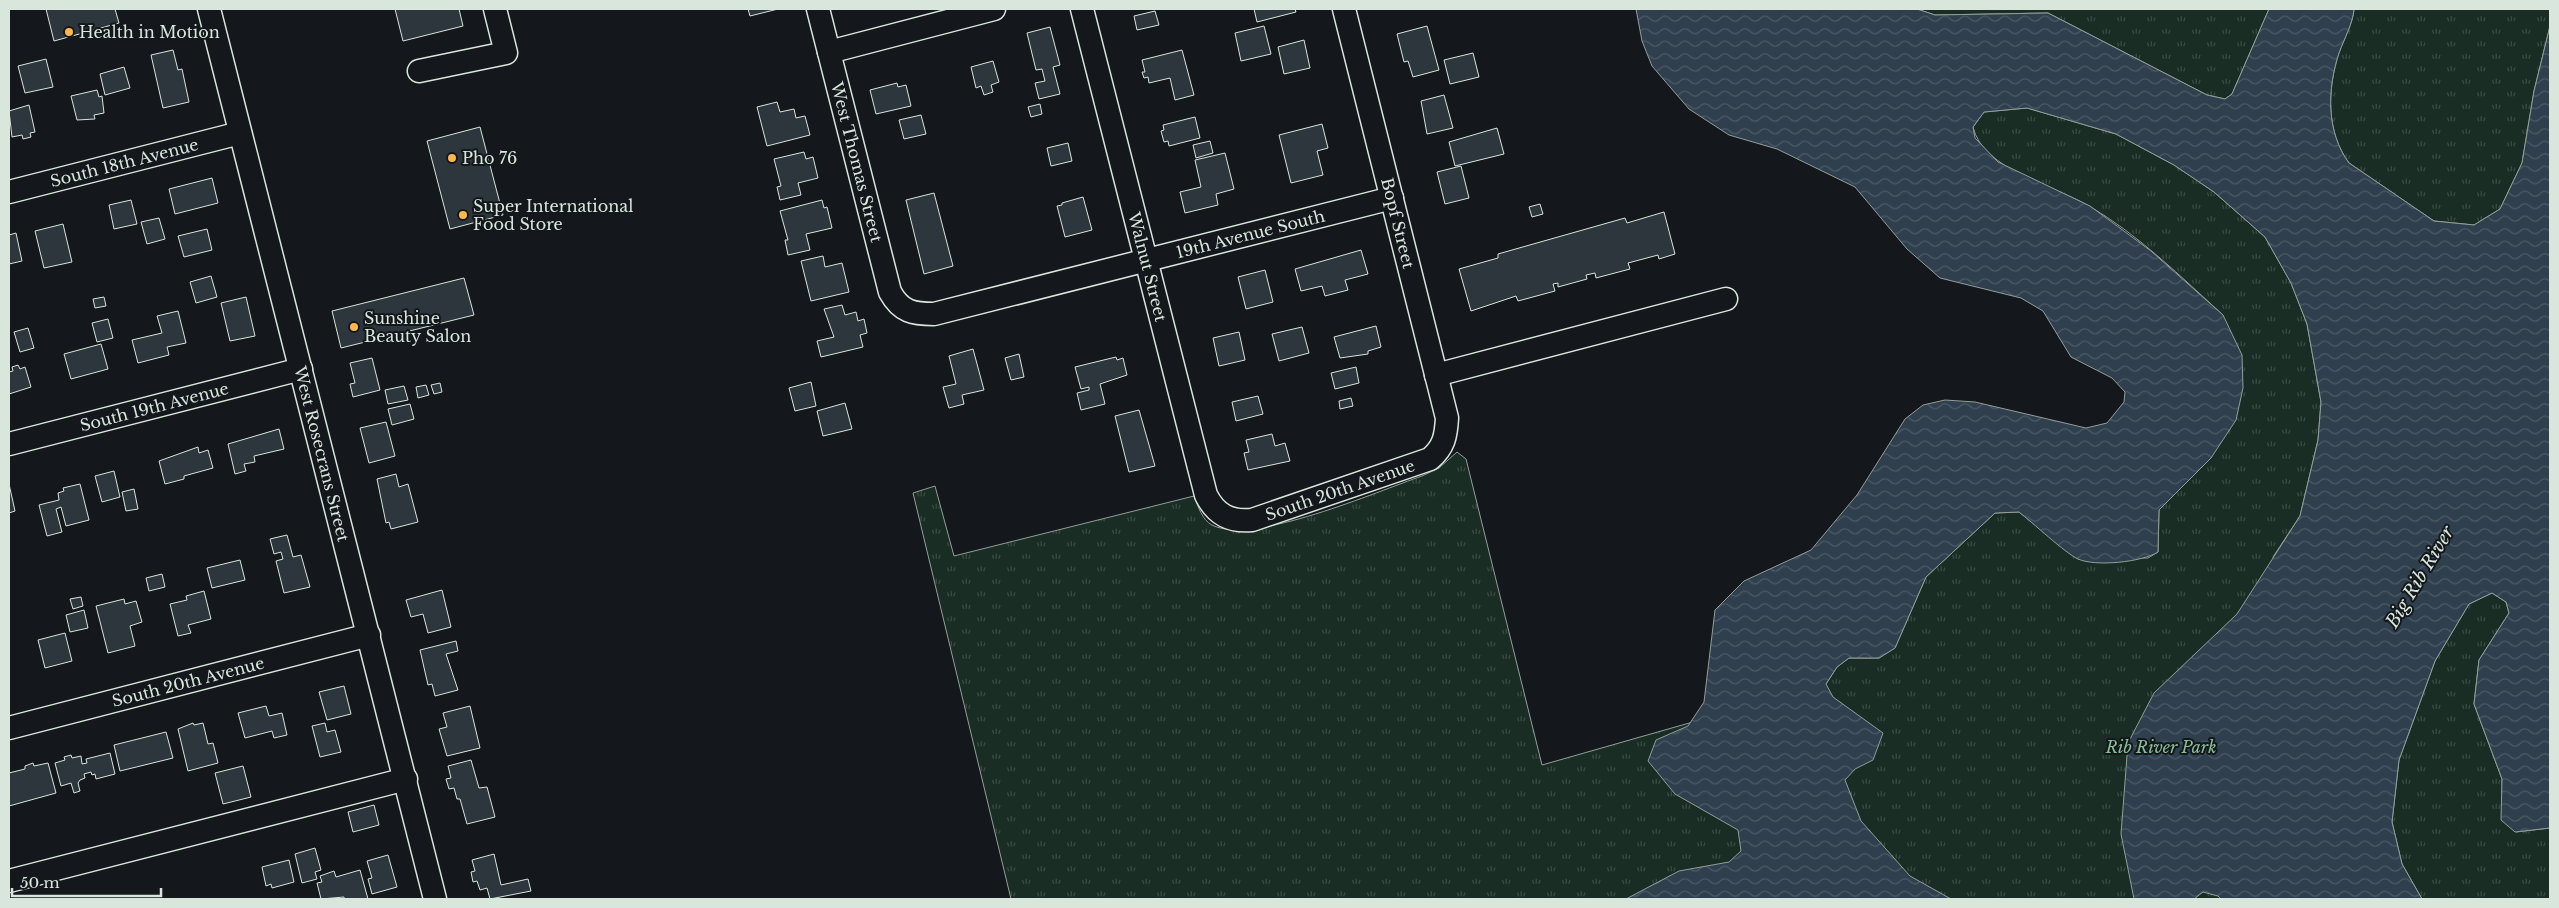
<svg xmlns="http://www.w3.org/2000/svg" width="2559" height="908" viewBox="0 0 2559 908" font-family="'Libre Baskerville',serif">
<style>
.grass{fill:url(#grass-tufts);stroke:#939e99}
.water{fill:url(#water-waves);stroke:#939e99}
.building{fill:#2c363c;stroke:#d8e6dc}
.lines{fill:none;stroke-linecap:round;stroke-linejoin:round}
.minor-casing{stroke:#d8e6dc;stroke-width:25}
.minor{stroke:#14181c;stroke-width:22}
.poi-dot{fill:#ffb74d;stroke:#14181c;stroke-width:2}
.labels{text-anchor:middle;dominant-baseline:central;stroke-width:4;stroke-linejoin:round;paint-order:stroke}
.poi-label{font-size:16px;fill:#d8e6dc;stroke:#14181c;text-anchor:start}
.street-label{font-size:16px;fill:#d8e6dc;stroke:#14181c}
.park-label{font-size:16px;font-style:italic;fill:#8ac095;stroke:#14181c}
.water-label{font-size:18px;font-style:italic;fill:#d8e6dc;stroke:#14181c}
</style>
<defs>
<pattern id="grass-tufts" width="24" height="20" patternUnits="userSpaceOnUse" patternTransform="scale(1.25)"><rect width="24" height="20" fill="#1a2d24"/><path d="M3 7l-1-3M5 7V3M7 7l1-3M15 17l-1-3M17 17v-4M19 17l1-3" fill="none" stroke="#3b4b43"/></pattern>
<pattern id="water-waves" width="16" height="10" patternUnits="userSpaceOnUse" patternTransform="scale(1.25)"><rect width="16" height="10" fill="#2f3f4d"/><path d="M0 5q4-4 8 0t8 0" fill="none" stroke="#4c5b66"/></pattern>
</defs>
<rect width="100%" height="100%" fill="#14181c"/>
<path class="grass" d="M 1917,9 L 2269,9 L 2232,94 L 2225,99 L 2207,95 L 2048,13 L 1935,15 Z
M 2354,9 L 2550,9 L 2550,26 L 2534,91 L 2522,163 L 2500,209 L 2474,225 L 2434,221 L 2349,163 C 2326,132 2327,89 2339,53 C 2344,39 2353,23 2354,9 Z
M 2027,108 L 2116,134 L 2174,165 L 2214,192 L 2265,237 L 2291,283 L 2307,324 L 2321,402 L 2318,440 L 2300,516 L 2273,557 L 2354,899 L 1011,899 L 913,493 L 935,486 L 954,556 L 1194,496 C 1198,506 1202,520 1212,525 C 1252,546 1378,491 1422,476 L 1439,468 L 1457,452 L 1466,459 L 1542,765 L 1826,684 L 1837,667 L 1849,658 L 1879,658 L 1895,648 L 1926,577 L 1995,513 L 2019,512 L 2078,559 L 2148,558 L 2158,552 L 2159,510 L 2211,458 L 2223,315 C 2181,277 2139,235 2089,206 C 2055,186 1983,170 1973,127 L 1984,112 Z
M 2492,593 L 2506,602 L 2509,613 L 2479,660 L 2474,704 L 2502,779 L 2502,820 L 2516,832 L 2550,828 L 2550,899 L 2422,899 L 2402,864 L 2392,822 L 2399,760 L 2435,661 L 2469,604 Z"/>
<path class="water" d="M 1636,9 L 1917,9 L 1935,15 L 2048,13 L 2207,95 L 2225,99 L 2232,94 L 2269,9 L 2354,9 C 2353,23 2344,39 2339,53 C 2327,89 2326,132 2349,163 L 2434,221 L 2474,225 L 2500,209 L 2522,163 L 2534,91 L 2550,26 L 2550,828 L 2515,832 L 2501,820 L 2502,779 L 2474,704 L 2479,660 L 2509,613 L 2506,602 L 2492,593 L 2469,604 L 2435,661 L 2399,760 L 2392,822 L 2402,864 L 2422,899 L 2221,899 L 2218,896 L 2203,892 L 2194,899 L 2134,899 L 2121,834 L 2128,743 L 2154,693 L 2237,614 L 2300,516 L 2318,440 L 2321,402 L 2307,324 L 2291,283 L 2265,237 L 2214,192 L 2174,165 L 2116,134 L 2027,108 L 1984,112 L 1973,127 L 1975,138 L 1998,162 L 2090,206 L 2151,251 L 2223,315 L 2242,355 L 2243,388 L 2236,420 L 2211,458 L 2159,510 L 2158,552 C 2142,562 2096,567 2078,559 C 2065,553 2032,522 2019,512 L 1995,513 L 1926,577 L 1895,648 L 1879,658 L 1849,658 L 1837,667 L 1826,684 L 1833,697 L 1883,733 L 1873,760 L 1855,769 L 1845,780 L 1861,821 L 1910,876 L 1951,899 L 1626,899 L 1679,871 L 1729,862 L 1741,851 L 1738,830 L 1675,794 L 1648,761 L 1656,740 L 1688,726 L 1704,702 L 1715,610 L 1744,581 L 1811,550 L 1857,495 L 1905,419 L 1923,405 L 1945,400 L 1975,402 L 2086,428 L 2107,423 L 2124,402 L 2125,392 L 2112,378 L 2071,357 L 2043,311 L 2021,298 L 1940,278 L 1907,249 L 1855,187 L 1777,149 L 1729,135 L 1689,109 L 1652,66 L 1642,41 Z"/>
<path class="building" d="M 46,9 L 115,9 L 119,23 L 54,41 Z
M 395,9 L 459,9 L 463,26 L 403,41 Z
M 748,9 L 778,9 L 750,16 Z
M 1254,9 L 1295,9 L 1296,12 L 1257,22 Z
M 1155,11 L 1159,25 L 1137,30 L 1134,16 Z
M 1264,26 L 1271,54 L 1241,61 L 1235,33 Z
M 1427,26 L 1439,70 L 1413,77 L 1408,61 L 1404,62 L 1397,34 Z
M 1050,27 L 1060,65 L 1053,67 L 1060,94 L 1039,99 L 1035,83 L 1045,81 L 1042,69 L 1036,70 L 1027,33 Z
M 1304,40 L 1310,68 L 1284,74 L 1278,47 Z
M 173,50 L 178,70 L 182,69 L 189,102 L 163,108 L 151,55 Z
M 1182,50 L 1194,95 L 1175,100 L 1170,78 L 1149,83 L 1148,77 L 1144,78 L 1142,72 L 1145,72 L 1142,60 Z
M 1473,53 L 1479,77 L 1450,84 L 1444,60 Z
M 46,59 L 53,87 L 25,93 L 18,66 Z
M 993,61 L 999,82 L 991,85 L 993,92 L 984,95 L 981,86 L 976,88 L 971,67 Z
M 124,67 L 130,88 L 105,95 L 100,74 Z
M 897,83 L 898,87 L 906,85 L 911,106 L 876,114 L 870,90 Z
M 97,90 L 99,97 L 102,96 L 104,113 L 94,115 L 95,119 L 77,120 L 71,96 Z
M 1444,95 L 1453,128 L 1427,134 L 1421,101 Z
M 777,102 L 780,112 L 794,109 L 796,118 L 805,116 L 810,135 L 767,146 L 757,107 Z
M 1040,104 L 1042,114 L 1031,117 L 1028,107 Z
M 29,105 L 35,132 L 30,133 L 31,137 L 23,139 L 22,135 L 12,137 L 9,111 Z
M 921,115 L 926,134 L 904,139 L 899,120 Z
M 1195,117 L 1200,138 L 1169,146 L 1168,141 L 1164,142 L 1161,131 L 1164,130 L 1163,125 Z
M 1322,124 L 1328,148 L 1317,151 L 1323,175 L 1291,183 L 1279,135 Z
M 480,127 L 503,215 L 450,229 L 427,141 Z
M 1497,128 L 1504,154 L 1455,166 L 1449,142 Z
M 1210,141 L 1213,153 L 1196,158 L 1193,145 Z
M 1068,143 L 1072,161 L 1051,166 L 1047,148 Z
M 804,152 L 806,159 L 813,157 L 818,178 L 798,183 L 801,195 L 780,200 L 777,187 L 781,186 L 774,159 Z
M 1225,153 L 1234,189 L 1216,194 L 1218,205 L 1185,213 L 1180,192 L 1201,187 L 1195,160 Z
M 1461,166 L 1469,198 L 1445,204 L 1437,172 Z
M 212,178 L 218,203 L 175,214 L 169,189 Z
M 934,193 L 953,266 L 924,274 L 906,200 Z
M 1083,197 L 1092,230 L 1065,237 L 1057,206 L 1062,205 L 1062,203 Z
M 131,200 L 137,224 L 114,229 L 109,205 Z
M 822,200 L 824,208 L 827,207 L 832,228 L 806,234 L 810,250 L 788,255 L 785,240 L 788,240 L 780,211 Z
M 1540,204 L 1543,214 L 1532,217 L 1529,207 Z
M 1664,212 L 1675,254 L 1659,259 L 1658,255 L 1628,263 L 1630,269 L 1596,278 L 1595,273 L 1586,275 L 1587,279 L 1558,287 L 1558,283 L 1553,284 L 1555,291 L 1518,301 L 1516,296 L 1471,311 L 1459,269 L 1498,258 L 1498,254 L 1625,218 L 1627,223 Z
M 159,218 L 165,239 L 147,244 L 141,222 Z
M 63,224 L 72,262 L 44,268 L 35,231 Z
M 207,229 L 212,250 L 184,257 L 178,236 Z
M 16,233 L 22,261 L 9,264 L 9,235 Z
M 1361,250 L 1368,274 L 1345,280 L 1348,290 L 1325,296 L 1322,286 L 1301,291 L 1295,269 Z
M 823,256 L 825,267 L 842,263 L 849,292 L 811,301 L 801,261 Z
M 1265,270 L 1273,302 L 1246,309 L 1238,277 Z
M 211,276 L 217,297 L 196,303 L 190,282 Z
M 464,278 L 474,315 L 341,348 L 332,311 Z
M 104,297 L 106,306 L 95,308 L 93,299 Z
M 246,297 L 255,336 L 230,341 L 221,303 Z
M 842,305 L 845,315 L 856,312 L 858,321 L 864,319 L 867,333 L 860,335 L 863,347 L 821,357 L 817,341 L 834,337 L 824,309 Z
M 178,311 L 186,343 L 167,347 L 169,355 L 138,363 L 132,340 L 162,333 L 157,316 Z
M 108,319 L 113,338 L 97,342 L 92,323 Z
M 1376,326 L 1381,347 L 1368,351 L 1368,354 L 1340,358 L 1334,337 Z
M 1302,327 L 1309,353 L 1279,361 L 1272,334 Z
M 28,328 L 34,348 L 20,352 L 14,332 Z
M 1239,332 L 1245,360 L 1219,366 L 1213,338 Z
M 101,344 L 108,369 L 71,379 L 64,354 Z
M 973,349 L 984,390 L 962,395 L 964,404 L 949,408 L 943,387 L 956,384 L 949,356 Z
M 1019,354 L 1024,377 L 1011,380 L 1005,358 Z
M 1116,357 L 1117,360 L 1123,358 L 1127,375 L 1100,384 L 1105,404 L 1081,410 L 1077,393 L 1089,390 L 1089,387 L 1081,389 L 1075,367 Z
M 372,358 L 380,390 L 353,397 L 350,384 L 355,383 L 350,363 Z
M 18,365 L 20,369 L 25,367 L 31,387 L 9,394 L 9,372 L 13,371 L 12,367 Z
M 1356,367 L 1359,383 L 1335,389 L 1331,373 Z
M 811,382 L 816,406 L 795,411 L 789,388 Z
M 440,383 L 442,392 L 434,394 L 431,385 Z
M 426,385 L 429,395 L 418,398 L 416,387 Z
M 404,386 L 408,400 L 388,404 L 385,390 Z
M 1258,396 L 1263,414 L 1236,421 L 1232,402 Z
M 1351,398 L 1353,406 L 1340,409 L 1339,401 Z
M 845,403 L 852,429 L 823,436 L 817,411 Z
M 410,404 L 414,419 L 392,425 L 388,409 Z
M 1139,410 L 1155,466 L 1129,472 L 1115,416 Z
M 386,422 L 395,456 L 369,463 L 360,428 Z
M 279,429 L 284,449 L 254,456 L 255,462 L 244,464 L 246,471 L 235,474 L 228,444 Z
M 1272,434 L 1275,446 L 1285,443 L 1290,461 L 1248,470 L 1244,453 L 1249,452 L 1246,440 Z
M 198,447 L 199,453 L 208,450 L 213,468 L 184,476 L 184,479 L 165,484 L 159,461 Z
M 114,471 L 120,497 L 102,502 L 95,476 Z
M 396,474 L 399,487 L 408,484 L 418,522 L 391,529 L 389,522 L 386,523 L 377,479 Z
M 9,484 L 15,511 L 9,513 Z
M 80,484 L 89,520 L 66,526 L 61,507 L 56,509 L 62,532 L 47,536 L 39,505 L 59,500 L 58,493 L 64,491 L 63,488 Z
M 134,489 L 138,509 L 126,511 L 122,492 Z
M 287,535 L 293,557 L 301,555 L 310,587 L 284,593 L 276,561 L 283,559 L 281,552 L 274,554 L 270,539 Z
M 240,560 L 245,580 L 212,588 L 207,568 Z
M 162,574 L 165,587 L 149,591 L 146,578 Z
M 442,590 L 451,627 L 428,633 L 423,614 L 411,617 L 406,600 Z
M 204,591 L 211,619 L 188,625 L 191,633 L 178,636 L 170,604 L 187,600 L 186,596 Z
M 81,597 L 83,606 L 73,609 L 70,599 Z
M 124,599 L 125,604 L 136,601 L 142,622 L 130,626 L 135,646 L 108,653 L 96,606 Z
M 84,610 L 88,628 L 70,632 L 66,615 Z
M 65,633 L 72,661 L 45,668 L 38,640 Z
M 456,641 L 458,651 L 446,654 L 458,690 L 435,696 L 432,684 L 428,685 L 420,650 Z
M 344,686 L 351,714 L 327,720 L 319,692 Z
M 266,706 L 269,716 L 282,713 L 287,735 L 274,738 L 272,731 L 245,738 L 238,713 Z
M 470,706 L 480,748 L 447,756 L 439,729 L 447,727 L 443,713 Z
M 193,723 L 194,725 L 203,723 L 208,744 L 213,743 L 218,763 L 188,771 L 178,729 Z
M 325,723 L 327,732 L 335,730 L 341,752 L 320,757 L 312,726 Z
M 166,732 L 173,758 L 120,771 L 114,745 Z
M 110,753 L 115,774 L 96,779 L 95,774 L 92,775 L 91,772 L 84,774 L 85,778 L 80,780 L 78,783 L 80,791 L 74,793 L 71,783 L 61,786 L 55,763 L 65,760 L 64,757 L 71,755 L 72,758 L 81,756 L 82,764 L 87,763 L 86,759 Z
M 471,760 L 479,788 L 487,787 L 495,817 L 467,824 L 460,799 L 457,799 L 454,788 L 449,789 L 446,779 L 451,778 L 448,766 Z
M 33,763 L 34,766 L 48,763 L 56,793 L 9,806 L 9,773 L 25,769 L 25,766 Z
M 243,766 L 251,797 L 223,804 L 215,773 Z
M 374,805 L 379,825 L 353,832 L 348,812 Z
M 315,848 L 321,870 L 315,872 L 317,879 L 302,883 L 295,854 Z
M 494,854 L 501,885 L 528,879 L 531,891 L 490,899 L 487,888 L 480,890 L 477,881 L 473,882 L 471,872 L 475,871 L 472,860 Z
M 388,855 L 397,887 L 372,894 L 368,879 L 372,878 L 367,861 Z
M 289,860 L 294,882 L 272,888 L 271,884 L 266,886 L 262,867 Z
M 360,870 L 368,899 L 344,899 L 344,897 L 321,899 L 317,883 L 322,882 L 320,876 L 334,871 L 336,877 Z"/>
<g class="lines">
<g class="minor-casing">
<g id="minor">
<path id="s1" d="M 209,9 L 435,899"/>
<path id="s2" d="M 818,9 L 890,292 C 901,312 913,314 934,314 L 1392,198"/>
<path id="s3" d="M 1082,9 L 1206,495 C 1216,515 1230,522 1252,520 L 1430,459 C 1444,447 1446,436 1447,418 L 1344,9"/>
<path d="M 829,52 L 994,9"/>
<path d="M 419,71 L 506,53 L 495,9"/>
<path id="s4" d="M 9,192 L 240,133"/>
<path d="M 1436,375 L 1726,299"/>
<path id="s5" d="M 9,444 L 301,369"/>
<path id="s6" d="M 9,728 L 369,635"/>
<path d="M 9,881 L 406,779"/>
</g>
</g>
<use href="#minor" class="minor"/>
</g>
<g class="poi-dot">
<circle cx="69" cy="32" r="5"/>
<circle cx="452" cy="158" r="5"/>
<circle cx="463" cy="215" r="5"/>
<circle cx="354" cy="327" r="5"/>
</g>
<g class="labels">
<g class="poi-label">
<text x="79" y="32">Health in Motion</text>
<text x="462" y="158">Pho 76</text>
<text x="473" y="206">Super International<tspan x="473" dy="18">Food Store</tspan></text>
<text x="364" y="318">Sunshine<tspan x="364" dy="18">Beauty Salon</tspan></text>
</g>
<g class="street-label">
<text stroke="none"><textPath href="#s2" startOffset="158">West Thomas Street</textPath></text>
<text stroke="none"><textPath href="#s4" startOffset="119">South 18th Avenue</textPath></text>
<text transform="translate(1398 223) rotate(76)">Bopf Street</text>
<text stroke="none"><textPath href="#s2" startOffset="671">19th Avenue South</textPath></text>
<text stroke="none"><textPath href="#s3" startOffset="266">Walnut Street</textPath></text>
<text stroke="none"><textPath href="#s5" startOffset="150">South 19th Avenue</textPath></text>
<text stroke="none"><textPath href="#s1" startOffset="459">West Rosecrans Street</textPath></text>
<text stroke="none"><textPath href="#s3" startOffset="651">South 20th Avenue</textPath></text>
<text stroke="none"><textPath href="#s6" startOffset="185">South 20th Avenue</textPath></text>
</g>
<g class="park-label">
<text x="2161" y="747">Rib River Park</text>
</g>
<g class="water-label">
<text transform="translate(2420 577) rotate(-59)">Big Rib River</text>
</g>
</g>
<rect width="2559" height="908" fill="none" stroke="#d8e6dc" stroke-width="20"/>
<path d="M12 888v8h149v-8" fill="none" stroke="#d8e6dc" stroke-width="2.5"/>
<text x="20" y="888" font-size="15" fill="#d8e6dc" stroke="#14181c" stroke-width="4" paint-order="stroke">50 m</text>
</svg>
